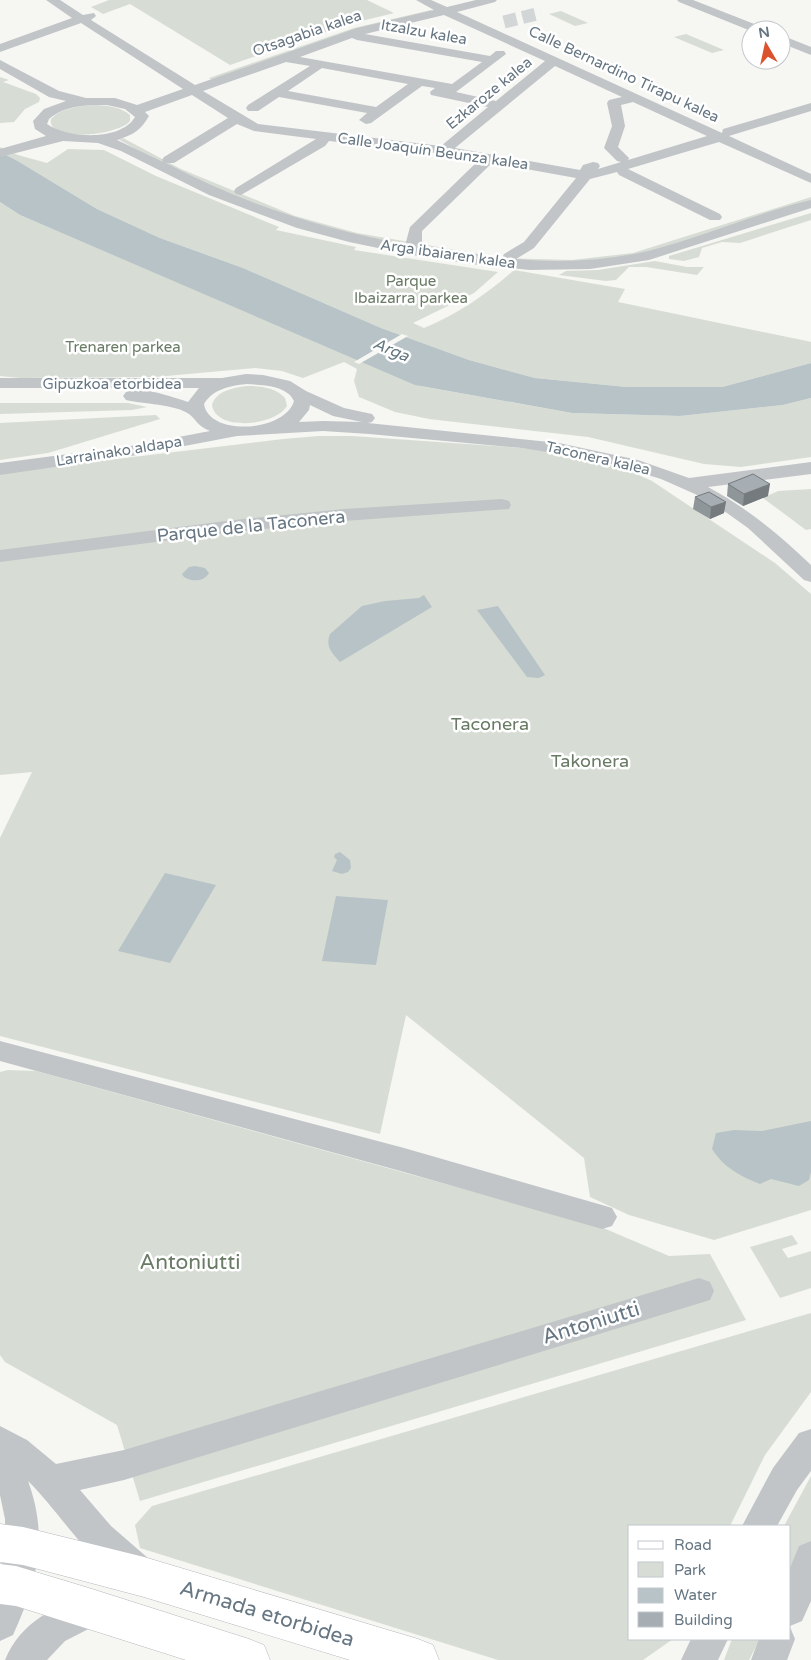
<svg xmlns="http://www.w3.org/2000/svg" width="811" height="1660" viewBox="0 0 811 1660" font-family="'Varela Round',sans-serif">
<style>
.green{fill:#d7ddd4}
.water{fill:#b8c3c7}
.pier{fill:#f6f6f3}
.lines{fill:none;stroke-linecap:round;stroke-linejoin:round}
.minor-tunnel{stroke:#d2d6d7;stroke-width:13;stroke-dasharray:13 6;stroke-linecap:butt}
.major-casing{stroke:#b4b9bc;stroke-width:1}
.minor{fill:#c1c5c8;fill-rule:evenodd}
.major{fill:#fff;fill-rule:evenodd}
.wall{fill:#8f969a}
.shaded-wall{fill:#747a7d}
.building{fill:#a6aeb3;stroke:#747a7d}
.labels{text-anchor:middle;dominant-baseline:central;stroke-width:5;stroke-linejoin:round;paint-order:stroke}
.far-street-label{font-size:15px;fill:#667682;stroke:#fff}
.far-park-label{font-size:15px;fill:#697a65;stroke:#fff}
.far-water-label{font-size:16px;font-style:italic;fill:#62777f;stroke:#fff}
.street-label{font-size:18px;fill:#667682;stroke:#fff}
.park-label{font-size:18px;fill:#697a65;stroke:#fff}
.near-park-label{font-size:21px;fill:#697a65;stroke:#fff}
.near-street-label{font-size:21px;fill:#667682;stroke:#fff}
</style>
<rect width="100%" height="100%" fill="#f6f6f3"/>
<path class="green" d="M 109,0 L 367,0 L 394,13 L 349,24 L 230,65 L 130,4 L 103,14 L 91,7 Z
M 431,10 L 434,11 L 212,80 L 209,78 L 354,28 Z
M 561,11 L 588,23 L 575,26 L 549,14 Z
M 686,34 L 724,50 L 712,53 L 674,37 Z
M 0,77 L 9,80 L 3,82 L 36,94 L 40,98 L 39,102 L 25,109 L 14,122 L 0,123 Z
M 97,105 C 109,106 121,107 130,115 L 130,121 C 118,136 46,143 51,119 C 62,107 81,106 97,105 Z
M 123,138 L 181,169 L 295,216 L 357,233 L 502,258 L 572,260 L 633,253 L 811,197 L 811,201 L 673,245 L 633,255 L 579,262 L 497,261 L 377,241 L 288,217 L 176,172 L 118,139 Z
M 0,147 L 18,155 L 47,163 L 68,149 L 104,150 L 156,176 L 279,227 L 276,230 L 356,247 L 354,250 L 498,272 L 474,293 L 413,323 L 424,328 C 458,314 487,294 514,270 L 625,289 L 618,302 L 807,341 L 811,342 L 811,363 L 722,387 L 627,387 L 535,378 L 469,360 L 381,328 L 243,268 L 160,238 L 97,209 L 16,160 L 0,152 Z
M 0,202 L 20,215 L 420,386 L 572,413 L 680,416 L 783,405 L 811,398 L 811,457 L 741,467 L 704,464 L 588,437 L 429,419 L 395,412 L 359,397 L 354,381 L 357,369 L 344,362 L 303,378 L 282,371 L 255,368 L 155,377 L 20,378 L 0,376 Z
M 811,213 L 811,220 L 740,243 L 722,242 L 702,248 L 699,257 L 684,261 L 669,259 L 669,256 Z
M 655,261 L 687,267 L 704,267 L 697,275 L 646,267 L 629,267 L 616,280 L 606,281 L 559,275 L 566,271 L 598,270 Z
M 246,386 C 260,386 275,387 285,398 L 287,406 C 275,426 216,432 212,405 C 216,391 233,388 246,386 Z
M 0,403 L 128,403 L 147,407 L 132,410 L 0,414 Z
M 156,415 L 160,419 L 48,453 L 0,460 L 0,423 Z
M 319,436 L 352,436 L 523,448 L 577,456 L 625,469 L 652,481 L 775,563 L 811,594 L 811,1210 L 714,1240 L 629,1215 L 590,1197 L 584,1158 L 406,1015 L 380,1134 L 0,1036 L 0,838 L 32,772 L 0,775 L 0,473 L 283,439 Z
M 811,489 L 811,529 L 806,530 L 763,498 L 778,491 Z
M 8,1070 L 36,1071 L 601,1227 L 669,1256 L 710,1254 L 746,1320 L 140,1501 L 117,1425 L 5,1362 L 0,1355 L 0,1072 Z
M 792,1235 L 798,1244 L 782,1249 L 788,1258 L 811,1251 L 811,1288 L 780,1298 L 750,1247 Z
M 811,1313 L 811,1392 L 765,1455 L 730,1526 L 630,1526 L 630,1639 L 673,1639 L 643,1660 L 498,1660 L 140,1548 L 135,1525 L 152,1506 Z
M 811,1476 L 811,1546 L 790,1584 L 790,1526 L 784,1526 Z
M 732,1639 L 760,1639 L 749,1660 L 724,1660 Z"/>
<path class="water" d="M 0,152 L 16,160 L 97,209 L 160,238 L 243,268 L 381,328 L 469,360 L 535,378 L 627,387 L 722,387 L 811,363 L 811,398 L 783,405 L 680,416 L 572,413 L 415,385 L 20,215 L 0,202 Z
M 195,566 L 205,568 L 209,573 C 204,582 192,582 184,577 L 182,574 L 189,567 Z
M 424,595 L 432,607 L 340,662 C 332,653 325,647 330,634 L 362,606 L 385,601 L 419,598 Z
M 498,606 L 545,675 L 539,678 L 527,677 L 477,610 Z
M 340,852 L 350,860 L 351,868 L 348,872 L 342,874 L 332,871 L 337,860 L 334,857 L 335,854 Z
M 165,873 L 216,885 L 170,963 L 118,951 Z
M 336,896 L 388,900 L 376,965 L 322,961 Z
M 811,1121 L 811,1172 L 809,1180 L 799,1186 L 771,1179 L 760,1184 C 740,1176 723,1167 712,1149 L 716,1133 L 734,1130 L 762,1131 Z"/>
<path class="pier" d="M 402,334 L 408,336 L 359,364 L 354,362 Z"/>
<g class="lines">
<path class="minor-tunnel" d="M 504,22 L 541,13
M 745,53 L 751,51"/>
<g class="major-casing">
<path id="major" d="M 0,1524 L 23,1527 L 144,1557 L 418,1639 L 433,1645 L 439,1660 L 350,1660 L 144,1597 L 23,1565 L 0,1562 Z
M 0,1564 L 16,1566 L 92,1589 L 249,1639 L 264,1645 L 270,1660 L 186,1660 L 16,1606 L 0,1604 Z"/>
</g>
<path class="minor" d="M 46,0 L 60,0 L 83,15 L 94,13 L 96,16 L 91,20 L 195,85 L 357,28 L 434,10 L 416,0 L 431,0 L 447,7 L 476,0 L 497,0 L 495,2 L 457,12 L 722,133 L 723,129 L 811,103 L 811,111 L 729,136 L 811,174 L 811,183 L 719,142 L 628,169 L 720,214 L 722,217 L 720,220 L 710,220 L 619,175 L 617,172 L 590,179 L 534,248 L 516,259 C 560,263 605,261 648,251 C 703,237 756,213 811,200 L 811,208 L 649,260 L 590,269 L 530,270 L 471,264 L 412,255 L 349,242 L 297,228 L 209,195 L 121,151 L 98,143 L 63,141 L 0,157 L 0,149 L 46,136 L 35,129 L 33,121 L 44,109 L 66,101 L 49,97 L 0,69 L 0,60 L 59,91 L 86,98 L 115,98 L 137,105 L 183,89 L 81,23 L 0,52 L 0,44 L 72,18 ZM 444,15 L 545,61 L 496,101 L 456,92 L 506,54 L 504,51 L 496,51 L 490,56 L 365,34 ZM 352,38 L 357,40 L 482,62 L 452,84 L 300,57 ZM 286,62 L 310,66 L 248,105 L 246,108 L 248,111 L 258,111 L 279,97 L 367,113 L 359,120 L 366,124 L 371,123 L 422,86 L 435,88 L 430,92 L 431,95 L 488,107 L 441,146 L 258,124 L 203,91 ZM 555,66 L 622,97 L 609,100 L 607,103 L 612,126 L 604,148 L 617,161 L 621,162 L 598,169 L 600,166 L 598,163 L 593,162 L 583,165 L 580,170 L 455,148 ZM 322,68 L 408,84 L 376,107 L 288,91 ZM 192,95 L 228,118 L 164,157 L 162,160 L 163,162 L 117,140 C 133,135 141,130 149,116 L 145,112 ZM 633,102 L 707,136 L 628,160 L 629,158 L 618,147 L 625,126 L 621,105 ZM 107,105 L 125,109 L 135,117 C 121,141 68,139 47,124 L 49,119 C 65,105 87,105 107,105 ZM 237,124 L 254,131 L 316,139 L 236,188 L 234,191 L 236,194 L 241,195 L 325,146 L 329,141 L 444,154 L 479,160 L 410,227 L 406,242 L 408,245 C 323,229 243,204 166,163 L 174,163 ZM 492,163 L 576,178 L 524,242 L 504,254 L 502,258 L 416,246 L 422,242 L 422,231 Z
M 677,0 L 693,0 L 762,27 L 764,30 L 751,31 L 679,2 Z
M 781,35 L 811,47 L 811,55 L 781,43 Z
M 246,374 L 263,375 L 290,381 L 306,391 L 344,408 L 372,414 L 375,418 L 372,422 L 368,423 L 559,443 L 638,460 L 689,478 L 811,462 L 811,474 L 708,487 C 747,508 779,534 811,565 L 811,582 L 804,580 L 748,528 L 727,513 L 695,494 L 661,479 L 625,468 L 596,460 L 522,448 L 369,434 L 323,431 L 237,436 L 137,455 L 0,475 L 0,463 L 137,445 L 210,431 C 197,426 197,420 189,414 C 175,404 142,404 126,400 L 123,396 L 126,392 C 146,387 169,396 188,402 L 199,388 L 0,388 L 0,378 L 222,378 ZM 246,384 C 261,385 287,385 294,401 C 285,432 209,437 204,404 C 213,389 230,386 246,384 ZM 310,405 L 333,416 L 362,422 L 323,421 L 299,422 L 309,410 Z
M 502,499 L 509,501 L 511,505 L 509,509 L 344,521 L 234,532 L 0,562 L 0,550 L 234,520 L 344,509 Z
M 0,1041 L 404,1148 L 602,1205 L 612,1208 L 617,1217 L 612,1226 L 602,1229 L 404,1172 L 0,1061 Z
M 699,1278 L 710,1282 L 714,1291 L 710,1300 L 124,1480 L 80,1490 L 111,1526 L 149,1559 L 154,1571 L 149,1583 L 137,1588 C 93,1570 61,1513 28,1481 C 49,1538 37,1582 13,1635 L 0,1641 L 0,1577 L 5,1540 L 5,1519 L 0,1495 L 0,1426 L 27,1440 L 56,1464 L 124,1450 Z
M 811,1429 L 811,1471 L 797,1490 L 777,1526 L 742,1526 L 773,1468 L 799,1433 Z
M 811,1541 L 811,1601 L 802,1621 L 790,1626 L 790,1568 L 799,1546 Z
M 92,1592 L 104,1597 L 110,1609 L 104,1621 L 65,1641 L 47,1660 L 5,1660 C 21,1621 55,1607 92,1592 Z
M 790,1627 L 795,1639 L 787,1660 L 751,1660 L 759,1639 L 790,1639 Z
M 691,1639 L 728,1639 L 718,1660 L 681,1660 Z"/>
<use href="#major" class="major"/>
</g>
<path class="wall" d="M 728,484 L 768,496 L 743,506 L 727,496 Z
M 695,497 L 724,513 L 710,519 L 693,509 Z"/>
<path class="shaded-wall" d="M 770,484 L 768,496 L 743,506 L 744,494 Z
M 726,502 L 724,513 L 710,519 L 711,507 Z"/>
<path class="building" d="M 753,474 L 770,484 L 744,494 L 728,484 Z
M 709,492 L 726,502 L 711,507 L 695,497 Z"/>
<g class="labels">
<g class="far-street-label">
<text transform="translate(424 32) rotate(10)">Itzalzu kalea</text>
<text transform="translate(307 33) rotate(-19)">Otsagabia kalea</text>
<text transform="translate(624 74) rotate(25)">Calle Bernardino Tirapu kalea</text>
<text transform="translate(489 93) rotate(-39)">Ezkaroze kalea</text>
<text transform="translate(433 151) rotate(8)">Calle Joaquín Beunza kalea</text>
<text transform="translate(448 254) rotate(8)">Arga ibaiaren kalea</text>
<text x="112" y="384">Gipuzkoa etorbidea</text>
<text transform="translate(119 451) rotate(-9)">Larrainako aldapa</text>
<text transform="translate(598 458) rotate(13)">Taconera kalea</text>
</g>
<g class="far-park-label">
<text x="411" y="281">Parque<tspan x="411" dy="17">Ibaizarra parkea</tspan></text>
<text x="123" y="347">Trenaren parkea</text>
</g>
<g class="far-water-label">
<text transform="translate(391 350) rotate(23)">Arga</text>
</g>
<g class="street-label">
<text transform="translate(251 526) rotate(-6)">Parque de la Taconera</text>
</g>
<g class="park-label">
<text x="490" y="724">Taconera</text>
<text x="590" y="761">Takonera</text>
</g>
<g class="near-park-label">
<text x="190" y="1262">Antoniutti</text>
</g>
<g class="near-street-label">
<text transform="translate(591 1323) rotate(-17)">Antoniutti</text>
<text transform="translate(267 1614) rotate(17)">Armada etorbidea</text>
</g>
</g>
<rect x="628" y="1525" width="162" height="115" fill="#ffffff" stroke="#c2c8cd"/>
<rect x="638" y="1541" width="25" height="8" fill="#ffffff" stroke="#c2c8cd"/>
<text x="674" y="1550" font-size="15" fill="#667682">Road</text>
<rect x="638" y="1562" width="25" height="15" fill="#d7ddd4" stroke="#c2c8cd"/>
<text x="674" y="1575" font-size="15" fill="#667682">Park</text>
<rect x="638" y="1588" width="25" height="15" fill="#b8c3c7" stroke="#c2c8cd"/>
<text x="674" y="1600" font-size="15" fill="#667682">Water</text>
<rect x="638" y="1612" width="25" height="15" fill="#a6aeb3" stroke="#c2c8cd"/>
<text x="674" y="1625" font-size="15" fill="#667682">Building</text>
<g transform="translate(766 45) rotate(351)"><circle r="24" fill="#ffffff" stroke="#c2c8cd"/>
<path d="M0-4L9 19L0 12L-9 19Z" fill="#da532e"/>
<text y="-8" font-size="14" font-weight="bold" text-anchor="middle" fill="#667682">N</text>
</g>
</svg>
